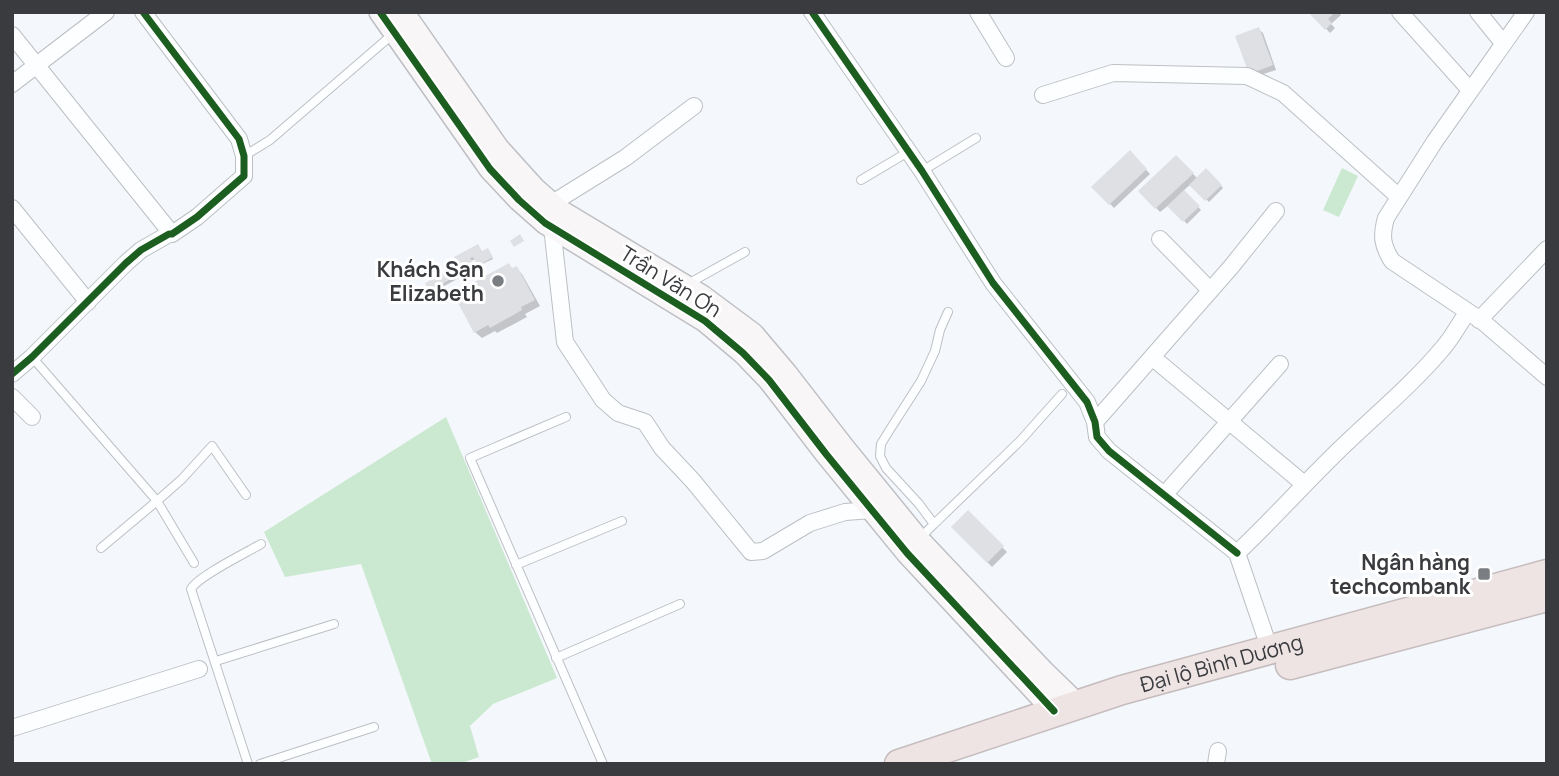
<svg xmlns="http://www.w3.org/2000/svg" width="1559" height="776" viewBox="0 0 1559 776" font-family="Manrope,sans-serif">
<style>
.green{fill:#cbe9d1}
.shadow{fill:#0003}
.building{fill:#dee0e4}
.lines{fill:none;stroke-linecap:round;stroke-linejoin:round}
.lane-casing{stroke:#bdbfc3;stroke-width:10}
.street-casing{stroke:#bdbfc3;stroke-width:18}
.secondary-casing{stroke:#bdbfc3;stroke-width:24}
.highway-casing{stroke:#c5bcbd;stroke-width:31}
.lane{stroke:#fdfeff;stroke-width:8}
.street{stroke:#fdfeff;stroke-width:16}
.secondary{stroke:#f9f6f7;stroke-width:21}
.highway{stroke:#efe4e4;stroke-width:28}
.cycleway-casing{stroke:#fff;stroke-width:11}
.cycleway{stroke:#1b5e20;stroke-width:7}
.poi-dot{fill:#7a7d81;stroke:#fff;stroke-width:2.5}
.labels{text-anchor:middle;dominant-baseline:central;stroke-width:6;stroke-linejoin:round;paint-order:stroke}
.poi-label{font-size:21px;font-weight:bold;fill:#393b3f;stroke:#fff;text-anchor:end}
.street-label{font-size:21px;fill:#393b3f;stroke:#fff}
</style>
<rect width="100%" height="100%" fill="#f4f7fc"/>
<path class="green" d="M 1342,168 L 1358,176 L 1339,217 L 1323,210 Z
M 446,417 L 557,678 L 493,704 L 470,726 L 479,757 L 459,764 L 432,764 L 361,564 L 285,577 L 264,532 Z"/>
<path class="shadow" d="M 1311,12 L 1338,12 L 1341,15 L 1331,24 L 1335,28 L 1330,33 Z
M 1258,29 L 1263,33 L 1276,70 L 1254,77 Z
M 1130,153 L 1150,174 L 1114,208 L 1094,187 Z
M 1176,157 L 1198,179 L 1206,171 L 1223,188 L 1209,202 L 1191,184 L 1183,191 L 1201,210 L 1187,224 L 1169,205 L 1160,212 L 1140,191 Z
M 488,250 L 493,259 L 480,265 L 476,259 L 471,261 L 476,269 L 433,292 L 431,290 L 461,265 L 457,258 Z
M 516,268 L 522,274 L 540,306 L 525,314 L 527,317 L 497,333 L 495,331 L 482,338 L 475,332 Z
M 968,513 L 1007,552 L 992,567 L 953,527 Z"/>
<path class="building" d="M 1308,12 L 1335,12 L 1328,19 L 1332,23 L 1325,30 Z
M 1259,27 L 1273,65 L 1249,74 L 1235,36 Z
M 1130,150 L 1147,169 L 1109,205 L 1091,187 Z
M 1176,155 L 1194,173 L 1155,209 L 1138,191 Z
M 1206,168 L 1222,185 L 1205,201 L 1189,185 Z
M 1184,190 L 1200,206 L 1183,222 L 1167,206 Z
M 520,234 L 524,241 L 514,247 L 510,241 Z
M 478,244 L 482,251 L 488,248 L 493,257 L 478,266 L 473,257 L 470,258 L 475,266 L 429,291 L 425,283 L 458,265 L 454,257 Z
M 509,263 L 512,268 L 517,266 L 535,300 L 521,307 L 522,310 L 490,328 L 488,325 L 474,333 L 456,299 L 470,291 L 467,286 Z
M 968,510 L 1004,546 L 987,563 L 951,527 Z"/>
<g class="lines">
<g class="lane-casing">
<path id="lane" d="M 244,156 L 270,140 L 393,34
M 922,171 L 976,138
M 861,180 L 908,152
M 686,285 L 745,252
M 32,357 L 157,501 L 101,548
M 566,417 L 470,458 L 603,764
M 934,524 L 1020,441 L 1062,394
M 919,539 L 934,524 L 919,504 L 886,468 L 880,456 L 881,444 L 889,431 L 921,381 L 935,351 L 940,330 L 948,312
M 194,563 L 157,501 L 182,479 L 212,446 L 246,495
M 516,565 L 622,521
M 556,658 L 680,604
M 216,661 L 334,624
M 248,764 L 191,589 C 198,576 246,553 261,544
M 260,764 L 374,727"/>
</g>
<g class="street-casing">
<path id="street" d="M 812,12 L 922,171 L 993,283 L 1087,402 L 1095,422 L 1097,437 L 1109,451 L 1237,553
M 978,12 L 1006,58
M 1400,12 L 1470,90
M 1478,12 L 1503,43
M 1526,12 L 1435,141 L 1386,218 C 1381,236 1382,245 1392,261 L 1482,321 L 1547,377
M 12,35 L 172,234
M 12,84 L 106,12
M 1043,95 L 1113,73 L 1247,76 L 1283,93 L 1399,197
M 551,204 L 625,158 L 694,106
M 12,208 L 88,302
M 552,227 L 565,342 L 603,400 L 618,413 L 645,422 L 662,448 L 693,481 L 751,552 L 763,551 L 810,523 L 845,512 L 872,510 L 879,505
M 1160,239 L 1210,290
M 1479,320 L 1547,249
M 1152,357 L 1304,484
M 12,374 L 32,357 L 126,263 L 141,250 L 169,234 L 172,234 L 197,217 L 244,176 L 244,156 L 239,139 L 143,12
M 12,397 L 32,417
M 1095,422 L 1231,267 L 1276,211
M 1165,494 L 1280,364
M 1270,650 L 1237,553 C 1272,520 1304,484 1339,450 C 1374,416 1412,385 1443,348 C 1452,338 1459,324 1467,313
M 12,728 L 199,669
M 1216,764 L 1218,751"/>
</g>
<g class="secondary-casing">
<path id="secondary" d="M 380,12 L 490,169 L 519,200 L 545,223 L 705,321 L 743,353 L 769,380 L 826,454 L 907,553 L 1054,711
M 403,12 L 498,148 L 535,189 L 559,210 L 702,296 L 753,334 L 786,373 L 844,448 L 919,540 L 1043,671 L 1077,704"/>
</g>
<g class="highway-casing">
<g id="highway">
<path d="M 1290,665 L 1547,597"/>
<path id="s1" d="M 899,764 L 1122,690 L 1547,574"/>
</g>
</g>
<use href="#lane" class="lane"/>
<use href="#street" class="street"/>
<use href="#secondary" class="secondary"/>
<use href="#highway" class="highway"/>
<g class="cycleway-casing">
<path id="cycleway" d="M 380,12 L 490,169 L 519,200 L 545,223 L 705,321 L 743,353 L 769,380 L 826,454 L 907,553 L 1054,711
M 812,12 L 922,171 L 993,283 L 1087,402 L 1095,422 L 1097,437 L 1109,451 L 1237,553
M 12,374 L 32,357 L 126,263 L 141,250 L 169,234 L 172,234 L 197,217 L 244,176 L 244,156 L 239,139 L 143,12"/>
</g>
<use href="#cycleway" class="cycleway"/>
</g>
<g class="poi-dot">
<circle cx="498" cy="281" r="7"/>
<rect x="1477" y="567" width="14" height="14" rx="3.5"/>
</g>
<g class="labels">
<g class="poi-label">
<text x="484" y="269">Khách Sạn<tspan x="484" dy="24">Elizabeth</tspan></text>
<text x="1470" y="562">Ngân hàng<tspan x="1470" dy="24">techcombank</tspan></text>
</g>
<g class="street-label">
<text transform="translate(671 281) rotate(32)">Trần Văn Ơn</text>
<text stroke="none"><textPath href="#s1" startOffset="338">Đại lộ Bình Dương</textPath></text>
</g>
</g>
<rect width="1559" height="776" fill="none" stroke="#393b3f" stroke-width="28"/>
</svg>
